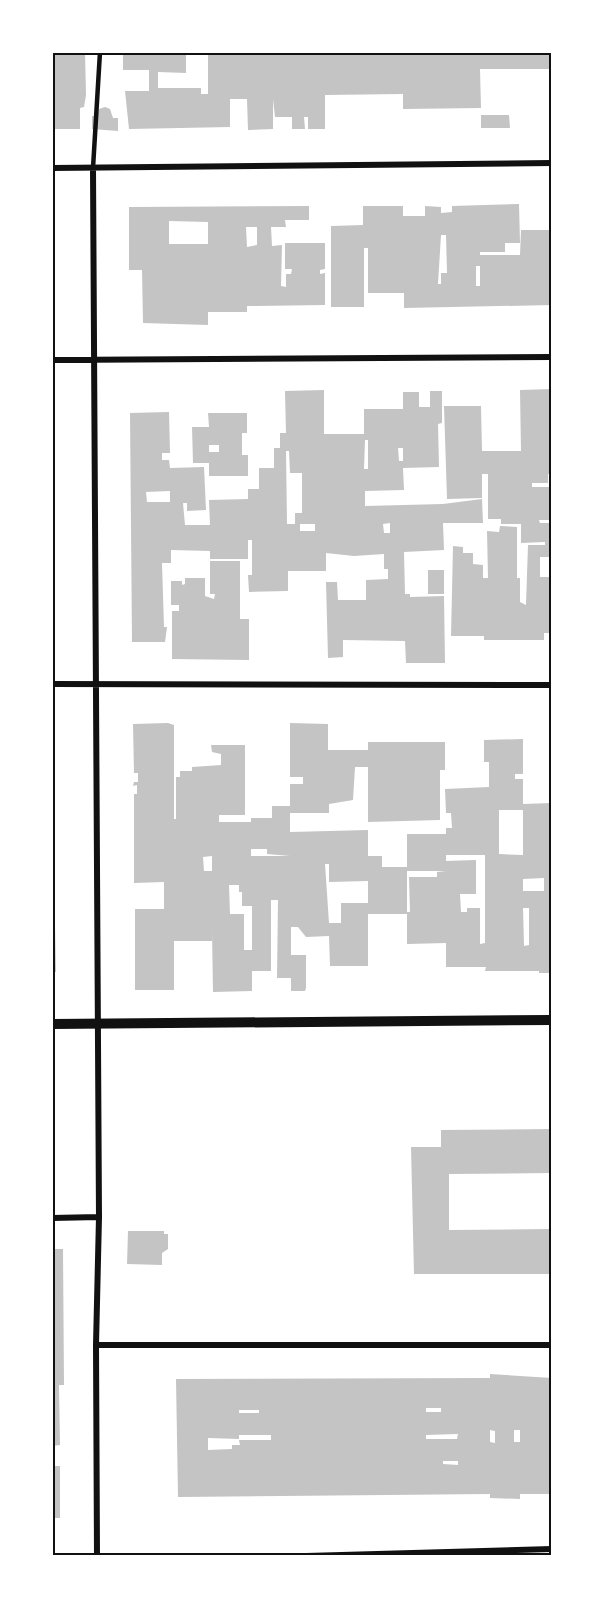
<svg xmlns="http://www.w3.org/2000/svg" width="604" height="1608" viewBox="0 0 604 1608" font-family="'DM Sans',sans-serif">
<style>
.building{fill:#c4c4c4;fill-rule:evenodd}
.lines{fill:none;stroke-linecap:round;stroke-linejoin:round}
.service{stroke:#111;stroke-width:4.5}
.minor{stroke:#111;stroke-width:6}
.tertiary{stroke:#111;stroke-width:10}
.neatline{fill:none;stroke:#111;stroke-width:2}
</style>
<rect width="100%" height="100%" fill="#fff"/>
<path class="building" d="M 52,52 L 85,52 L 86,95 L 84,107 L 80,108 L 80,129 L 52,129 Z
M 123,52 L 186,52 L 186,73 L 158,72 L 158,88 L 201,88 L 201,94 L 208,94 L 208,52 L 552,52 L 552,69 L 480,69 L 481,108 L 403,109 L 403,94 L 325,95 L 325,129 L 308,129 L 308,117 L 304,117 L 305,129 L 292,129 L 292,117 L 275,117 L 273,99 L 273,129 L 248,130 L 247,99 L 230,99 L 230,127 L 129,129 L 125,91 L 149,91 L 149,70 L 123,70 Z
M 105,107 L 110,109 L 113,118 L 118,118 L 118,131 L 92,129 L 92,116 L 97,116 L 99,109 Z
M 481,115 L 509,115 L 510,128 L 481,128 Z
M 519,204 L 520,243 L 505,243 L 505,252 L 480,252 L 480,255 L 520,255 L 521,230 L 552,230 L 552,305 L 404,308 L 404,293 L 368,293 L 368,248 L 364,248 L 364,307 L 331,307 L 331,226 L 363,225 L 363,206 L 403,206 L 403,216 L 425,216 L 425,206 L 441,207 L 441,213 L 452,212 L 452,206 ZM 441,235 L 446,235 L 447,273 L 441,273 L 441,284 L 438,284 ZM 476,266 L 480,266 L 480,286 L 476,286 Z
M 309,206 L 309,220 L 285,220 L 286,227 L 271,227 L 272,246 L 282,245 L 281,286 L 286,287 L 286,274 L 291,274 L 292,269 L 285,269 L 285,243 L 325,243 L 325,269 L 320,270 L 320,274 L 325,273 L 325,305 L 247,306 L 247,312 L 208,312 L 208,325 L 143,323 L 142,270 L 129,270 L 129,207 ZM 169,221 L 208,222 L 208,244 L 169,244 ZM 246,227 L 257,227 L 257,245 L 247,247 Z
M 552,389 L 552,474 L 548,474 L 548,483 L 532,483 L 532,487 L 552,487 L 552,520 L 539,520 L 540,523 L 552,523 L 552,557 L 540,557 L 540,577 L 552,577 L 552,633 L 544,633 L 544,640 L 484,640 L 484,636 L 451,636 L 453,546 L 463,547 L 463,553 L 473,553 L 473,564 L 483,565 L 483,578 L 488,578 L 487,531 L 499,532 L 500,526 L 517,527 L 517,578 L 520,578 L 520,602 L 526,605 L 528,545 L 545,545 L 545,542 L 521,543 L 521,524 L 501,524 L 501,519 L 488,519 L 488,474 L 482,474 L 482,498 L 447,499 L 444,406 L 481,406 L 482,451 L 521,451 L 520,390 Z
M 324,390 L 324,434 L 364,434 L 364,409 L 403,409 L 403,392 L 419,392 L 419,407 L 430,407 L 430,391 L 442,391 L 442,423 L 438,424 L 439,467 L 403,468 L 404,490 L 365,491 L 365,506 L 443,504 L 482,499 L 483,523 L 443,523 L 444,550 L 404,552 L 405,594 L 410,594 L 410,597 L 444,596 L 445,663 L 406,663 L 405,641 L 343,640 L 343,657 L 328,658 L 326,582 L 337,582 L 338,600 L 366,600 L 366,580 L 388,579 L 388,569 L 384,569 L 384,554 L 354,556 L 326,553 L 326,571 L 288,571 L 288,591 L 249,592 L 248,575 L 252,575 L 252,540 L 248,540 L 248,559 L 210,559 L 210,551 L 171,550 L 171,563 L 162,563 L 164,627 L 167,627 L 165,642 L 132,642 L 130,413 L 169,412 L 170,453 L 162,453 L 162,460 L 169,460 L 170,468 L 204,467 L 206,510 L 187,511 L 187,503 L 183,503 L 185,525 L 210,525 L 209,500 L 248,499 L 248,489 L 259,489 L 259,468 L 274,468 L 274,448 L 280,448 L 280,433 L 286,433 L 285,391 ZM 365,440 L 368,440 L 368,469 L 364,469 ZM 398,448 L 403,448 L 403,461 L 399,461 ZM 286,451 L 289,451 L 290,473 L 302,473 L 302,513 L 295,513 L 295,524 L 287,524 ZM 170,491 L 170,502 L 147,502 L 146,492 ZM 390,523 L 390,533 L 384,533 L 383,524 ZM 300,524 L 315,524 L 315,531 L 300,531 Z
M 208,413 L 247,413 L 247,433 L 242,433 L 242,455 L 248,455 L 248,476 L 209,476 L 209,463 L 193,463 L 192,427 L 209,427 ZM 209,445 L 219,445 L 219,452 L 209,452 Z
M 210,561 L 240,561 L 240,619 L 249,619 L 249,660 L 172,659 L 172,611 L 179,611 L 179,605 L 171,605 L 171,581 L 182,581 L 182,585 L 185,584 L 185,578 L 205,578 L 205,596 L 214,599 L 215,594 L 210,594 Z
M 428,570 L 444,570 L 444,594 L 428,594 Z
M 168,723 L 174,725 L 174,819 L 176,819 L 176,777 L 180,777 L 180,771 L 192,771 L 192,767 L 221,765 L 221,754 L 212,752 L 211,745 L 245,745 L 245,815 L 219,815 L 219,822 L 251,822 L 251,818 L 272,818 L 272,806 L 290,806 L 290,784 L 303,784 L 303,777 L 290,777 L 290,723 L 328,724 L 328,750 L 368,750 L 368,742 L 445,742 L 445,770 L 440,770 L 440,820 L 368,822 L 368,767 L 355,767 L 353,800 L 329,804 L 329,813 L 290,813 L 290,832 L 368,830 L 368,856 L 382,856 L 382,867 L 407,867 L 407,834 L 446,834 L 446,828 L 452,828 L 451,813 L 446,813 L 445,789 L 489,787 L 489,762 L 484,762 L 484,740 L 523,739 L 523,774 L 515,774 L 515,779 L 523,779 L 523,804 L 552,803 L 552,973 L 539,973 L 539,971 L 485,971 L 486,967 L 446,967 L 446,943 L 407,944 L 407,914 L 368,914 L 368,966 L 330,966 L 329,936 L 306,937 L 298,927 L 291,927 L 291,955 L 306,955 L 306,988 L 305,991 L 291,991 L 291,978 L 277,978 L 278,900 L 271,900 L 271,971 L 252,971 L 252,991 L 213,992 L 212,931 L 212,941 L 174,941 L 174,990 L 135,990 L 135,909 L 164,909 L 164,882 L 134,883 L 134,794 L 137,794 L 137,785 L 133,786 L 134,782 L 138,782 L 138,773 L 134,773 L 133,724 ZM 499,810 L 523,810 L 523,855 L 499,854 ZM 251,849 L 267,849 L 267,854 L 290,856 L 251,856 ZM 446,855 L 485,855 L 485,943 L 480,944 L 480,908 L 467,908 L 467,912 L 461,912 L 460,894 L 476,894 L 476,860 L 446,861 ZM 212,856 L 212,871 L 204,871 L 203,857 ZM 325,864 L 329,864 L 329,882 L 368,881 L 368,903 L 341,903 L 341,923 L 329,923 ZM 407,871 L 446,871 L 437,872 L 437,877 L 409,877 L 410,912 L 407,912 ZM 544,878 L 544,891 L 523,891 L 523,879 ZM 229,885 L 239,885 L 239,892 L 242,892 L 242,906 L 252,906 L 252,950 L 244,950 L 244,914 L 230,914 ZM 523,908 L 529,908 L 529,945 L 524,946 Z
M 52,785 L 56,972 L 52,972 Z
M 552,1129 L 552,1173 L 449,1174 L 449,1230 L 552,1229 L 552,1274 L 414,1274 L 411,1147 L 441,1147 L 441,1130 Z
M 128,1231 L 164,1231 L 164,1234 L 168,1234 L 168,1249 L 162,1253 L 162,1265 L 127,1264 Z
M 52,1249 L 63,1249 L 64,1385 L 59,1385 L 60,1445 L 52,1446 Z
M 490,1374 L 552,1378 L 552,1494 L 520,1494 L 520,1499 L 490,1498 L 490,1494 L 178,1497 L 176,1379 L 490,1378 ZM 426,1408 L 441,1408 L 441,1412 L 426,1412 ZM 239,1410 L 259,1410 L 259,1413 L 239,1413 ZM 490,1430 L 495,1431 L 495,1443 L 490,1442 ZM 514,1430 L 520,1430 L 520,1442 L 514,1442 ZM 458,1434 L 457,1439 L 426,1439 L 426,1435 ZM 239,1435 L 271,1435 L 271,1440 L 239,1440 L 240,1445 L 232,1445 L 232,1449 L 208,1450 L 208,1438 L 239,1439 ZM 443,1461 L 458,1461 L 458,1465 L 443,1464 Z
M 52,1466 L 60,1466 L 60,1518 L 52,1518 Z"/>
<g class="lines">
<path class="service" d="M 93,168 L 100,52"/>
<path class="minor" d="M 52,168 L 552,163
M 93,168 L 99,1217 L 96,1345 L 97,1556
M 52,360 L 552,357
M 52,684 L 552,685
M 52,1218 L 99,1217
M 96,1345 L 552,1345
M 306,1556 L 552,1549"/>
<path class="tertiary" d="M 52,1024 L 552,1020"/>
</g>
<rect width="604" height="1608" fill="none" stroke="#ffffff" stroke-width="108"/>
<rect x="54" y="54" width="496" height="1500" class="neatline"/>
</svg>
